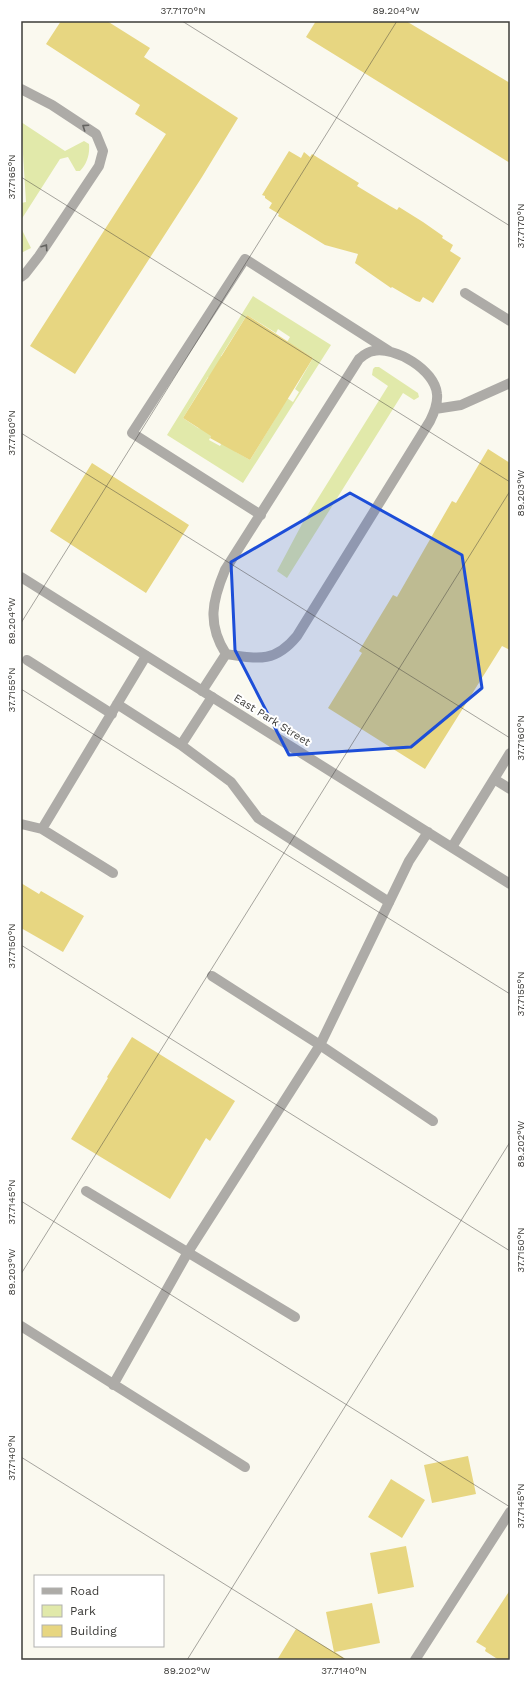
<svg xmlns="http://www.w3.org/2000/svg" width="531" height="1681" viewBox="0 0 531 1681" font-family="'Work Sans',sans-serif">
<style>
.green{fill:#e1e9aa;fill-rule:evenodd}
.building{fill:#e7d681}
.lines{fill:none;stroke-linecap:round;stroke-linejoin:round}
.service{stroke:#adaba7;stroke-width:10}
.minor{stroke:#adaba7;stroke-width:10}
.oneway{stroke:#646360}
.marked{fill:#1d4ed8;fill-opacity:0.2;stroke:#1d4ed8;stroke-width:3;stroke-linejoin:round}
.ticks{fill:none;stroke:#3d3c39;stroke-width:1;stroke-opacity:0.45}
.labels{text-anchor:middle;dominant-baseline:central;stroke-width:4;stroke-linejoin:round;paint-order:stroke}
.street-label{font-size:11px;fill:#3d3c39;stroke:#fff}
.neatline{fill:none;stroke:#3d3c39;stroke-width:1.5}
.ticks-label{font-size:10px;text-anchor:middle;fill:#3d3c39}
</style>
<rect width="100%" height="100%" fill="#faf9ef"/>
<path class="green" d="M 21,122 L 65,151 L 84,141 L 89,144 C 90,154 87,164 80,171 L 76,171 L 68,157 L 60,159 L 21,220 L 21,203 L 26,202 Z
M 21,228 L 31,248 L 21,253 Z
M 253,296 L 331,345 L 243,483 L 167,435 ZM 247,315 L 276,333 L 278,329 L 290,337 L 287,342 L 313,358 L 295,389 L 299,392 L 293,402 L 282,395 L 275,419 L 250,460 L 236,452 L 224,439 L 220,446 L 209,440 L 213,432 L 198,428 L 183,418 L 208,377 L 216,381 L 228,361 L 221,356 Z
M 375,367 L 379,367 L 418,393 L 419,397 L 414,400 L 403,393 L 287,578 L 277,571 L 302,524 L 388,386 L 372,375 L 373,369 Z"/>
<path class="building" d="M 61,21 L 107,21 L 150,48 L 144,57 L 238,118 L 202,177 L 75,374 L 30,346 L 166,134 L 135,114 L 140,105 L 46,44 Z
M 316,21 L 406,21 L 510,83 L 510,163 L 306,37 Z
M 289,151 L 301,158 L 304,152 L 310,157 L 312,154 L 359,183 L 357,186 L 390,206 L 397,210 L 399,207 L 423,222 L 443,236 L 442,238 L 453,245 L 450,251 L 461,258 L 433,303 L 423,297 L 420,302 L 416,301 L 392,287 L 391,288 L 355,263 L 358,254 L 325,245 L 278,216 L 279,214 L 269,208 L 272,203 L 265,198 L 265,196 L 262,195 Z
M 247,315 L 313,358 L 250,460 L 210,438 L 211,436 L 183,418 Z
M 488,449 L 510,463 L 510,650 L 502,646 L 425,769 L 328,708 L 362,653 L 359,651 L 393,595 L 397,597 L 452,501 L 456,503 Z
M 92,463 L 189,525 L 146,593 L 50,531 Z
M 21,883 L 39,894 L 41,891 L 84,916 L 63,952 L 21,928 Z
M 132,1037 L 235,1101 L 210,1141 L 206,1138 L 170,1199 L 71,1139 L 108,1078 L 107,1077 Z
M 468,1456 L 476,1494 L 432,1503 L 424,1465 Z
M 391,1479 L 425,1500 L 402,1538 L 368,1517 Z
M 406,1546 L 414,1587 L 378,1594 L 370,1553 Z
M 510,1590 L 510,1660 L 499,1660 L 485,1651 L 486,1648 L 476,1642 Z
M 372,1603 L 380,1643 L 335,1652 L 347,1660 L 277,1660 L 296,1629 L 334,1652 L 326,1612 Z"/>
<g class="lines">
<path class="service" d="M 21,89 L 52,105 L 96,134 L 103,151 L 99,166 L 39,256 L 25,274 L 21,277
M 465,293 L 510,321
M 435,409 L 461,405 L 510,383
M 261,515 L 132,433 L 245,259 L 389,351
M 27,660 L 112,714
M 202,691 L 226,654 C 207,624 212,601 225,570 L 359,359 C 364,355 367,352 373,351 C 395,346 435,370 437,394 C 438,403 434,413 430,421 L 297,636 C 275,663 258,659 226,654
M 212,697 L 181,745 L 231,782 L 258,818 L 389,902
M 117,704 L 181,745
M 494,779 L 510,789
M 21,824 L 42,829
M 452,847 L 510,753
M 113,873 L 42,829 L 146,656"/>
<path class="minor" d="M 21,577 L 510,884
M 212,976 L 320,1045 L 433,1121
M 86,1191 L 295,1317
M 21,1326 L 245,1467
M 113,1385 L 188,1252 L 320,1045 L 409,861 L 428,832
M 415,1660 L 510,1512"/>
</g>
<defs><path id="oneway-chevron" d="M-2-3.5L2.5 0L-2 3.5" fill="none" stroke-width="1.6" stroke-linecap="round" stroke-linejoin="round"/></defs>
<g class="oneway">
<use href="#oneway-chevron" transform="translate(85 127) rotate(-146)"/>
<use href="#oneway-chevron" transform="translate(45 247) rotate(-56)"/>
</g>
<path class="marked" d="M 350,493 L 462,555 L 482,688 L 411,747 L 289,755 L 235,650 L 231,562 Z"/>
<path class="ticks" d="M 182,21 L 510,226M 21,177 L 510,482M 21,433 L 510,738M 21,623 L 397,21M 21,689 L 510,994M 21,945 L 510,1251M 21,1201 L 510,1507M 21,1274 L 510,491M 21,1457 L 346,1660M 187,1660 L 510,1142"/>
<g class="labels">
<g class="street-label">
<text transform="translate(272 720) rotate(32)">East Park Street</text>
</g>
</g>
<rect width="531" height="1681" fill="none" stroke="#ffffff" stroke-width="44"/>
<rect x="34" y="1575" width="130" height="72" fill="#ffffff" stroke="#b1b1b0"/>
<rect x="42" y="1588" width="20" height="6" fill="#adaba7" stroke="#b1b1b0"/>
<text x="70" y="1595" font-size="12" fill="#3d3c39">Road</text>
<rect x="42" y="1605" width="20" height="12" fill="#e1e9aa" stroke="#b1b1b0"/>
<text x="70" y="1615" font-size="12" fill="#3d3c39">Park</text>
<rect x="42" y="1625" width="20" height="12" fill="#e7d681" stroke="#b1b1b0"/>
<text x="70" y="1635" font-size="12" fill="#3d3c39">Building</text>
<rect x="22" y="22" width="487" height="1637" class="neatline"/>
<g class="ticks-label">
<text x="183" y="14">37.7170°N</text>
<text x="396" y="14">89.204°W</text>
<text transform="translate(11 177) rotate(-90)" y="4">37.7165°N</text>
<text transform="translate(520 226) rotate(-90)" y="4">37.7170°N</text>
<text transform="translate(11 433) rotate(-90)" y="4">37.7160°N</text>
<text transform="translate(520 493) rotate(-90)" y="4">89.203°W</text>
<text transform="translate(11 621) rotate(-90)" y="4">89.204°W</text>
<text transform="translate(11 690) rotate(-90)" y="4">37.7155°N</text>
<text transform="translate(520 738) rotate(-90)" y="4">37.7160°N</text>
<text transform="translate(11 946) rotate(-90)" y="4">37.7150°N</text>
<text transform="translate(520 994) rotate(-90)" y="4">37.7155°N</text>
<text transform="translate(520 1144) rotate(-90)" y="4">89.202°W</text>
<text transform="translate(11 1202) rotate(-90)" y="4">37.7145°N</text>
<text transform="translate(520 1250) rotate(-90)" y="4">37.7150°N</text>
<text transform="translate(11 1272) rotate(-90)" y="4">89.203°W</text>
<text transform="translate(11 1458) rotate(-90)" y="4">37.7140°N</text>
<text transform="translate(520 1506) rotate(-90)" y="4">37.7145°N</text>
<text x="187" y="1674">89.202°W</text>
<text x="344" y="1674">37.7140°N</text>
</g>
</svg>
